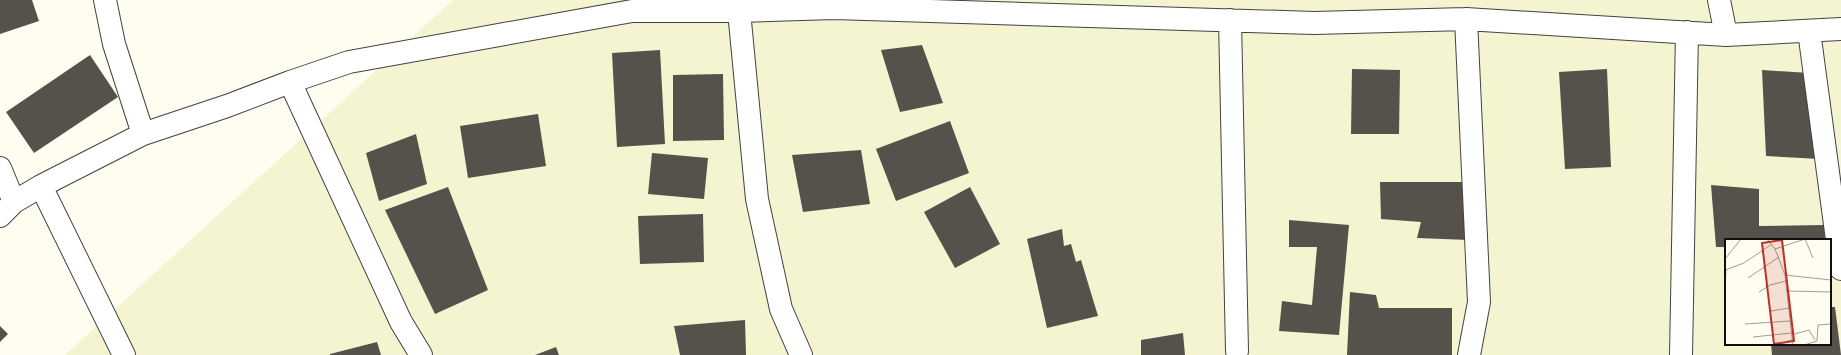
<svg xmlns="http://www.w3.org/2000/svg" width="1841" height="355" viewBox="0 0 1841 355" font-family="Merriweather,serif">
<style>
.farmland{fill:#f4f4d1;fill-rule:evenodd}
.building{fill:#57514b}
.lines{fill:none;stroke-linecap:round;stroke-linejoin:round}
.minor-casing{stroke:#424242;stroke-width:24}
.minor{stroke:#fff;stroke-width:22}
.inset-road{fill:none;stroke:#9f9e96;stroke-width:1}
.view{fill:#bc3029;fill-opacity:0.15;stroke:#bc3029;stroke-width:2}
.inset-edge{fill:none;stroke:#0f0f0f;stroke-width:2}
</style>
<rect width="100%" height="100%" fill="#fffdf0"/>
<path class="farmland" d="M 453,0 L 1841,0 L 1841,355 L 65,355 ZM 1726,240 L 1830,240 L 1830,344 L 1726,344 Z"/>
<path class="building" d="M 0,0 L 32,0 L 39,21 L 0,34 Z
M 922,45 L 943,103 L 900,112 L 881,50 Z
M 660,50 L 665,144 L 617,147 L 612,53 Z
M 90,55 L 118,97 L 34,153 L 6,112 Z
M 1352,69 L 1400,70 L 1399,134 L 1351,134 Z
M 1607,69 L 1611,167 L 1565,169 L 1559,72 Z
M 1762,70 L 1810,73 L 1820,159 L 1766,156 Z
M 723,74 L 724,140 L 673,141 L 673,75 Z
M 538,114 L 546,166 L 468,178 L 460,126 Z
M 950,121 L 969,173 L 896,201 L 876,149 Z
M 416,134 L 427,184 L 379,201 L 366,153 Z
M 861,150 L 870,204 L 803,212 L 792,155 Z
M 652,153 L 708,158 L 704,199 L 648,194 Z
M 1380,182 L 1462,182 L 1469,240 L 1417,238 L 1421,222 L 1381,219 Z
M 1711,185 L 1759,189 L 1759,226 L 1824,225 L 1825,240 L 1726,240 L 1726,247 L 1716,247 Z
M 448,187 L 488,290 L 435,314 L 385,210 Z
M 970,187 L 1000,244 L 955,268 L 924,212 Z
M 703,214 L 704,262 L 640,264 L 638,216 Z
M 1289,220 L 1349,225 L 1339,335 L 1279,331 L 1282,301 L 1312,305 L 1317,247 L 1289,247 Z
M 1062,229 L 1064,246 L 1071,244 L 1076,262 L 1081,260 L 1098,316 L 1047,328 L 1027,239 Z
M 1350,292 L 1376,295 L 1379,308 L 1452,308 L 1452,355 L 1347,355 Z
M 1830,307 L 1835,307 L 1841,355 L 1772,355 L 1771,344 L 1830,344 Z
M 745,320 L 746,355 L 680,355 L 674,326 Z
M 0,326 L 8,334 L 0,342 Z
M 1183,333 L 1185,355 L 1141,355 L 1141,340 Z
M 377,342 L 381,355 L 330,355 L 330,354 Z
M 556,347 L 559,355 L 535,355 Z"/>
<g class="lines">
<g class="minor-casing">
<path id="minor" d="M 105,0 L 114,44 L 143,134
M 1719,0 L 1726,35
M 739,11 L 757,199 L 781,309 L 801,355
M 1466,19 L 1479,302 L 1469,355
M 1230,20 L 1237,351
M 1809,31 L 1841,269
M 290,82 L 401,322 L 421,355
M 0,168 L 14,202
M 41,186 L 124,355
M 0,216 L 14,202 L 41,186 L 143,134 L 227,106 L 290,82 L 349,62 L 632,11 L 739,11 L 834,8 L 1314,23 L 1466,19 L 1726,35 L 1841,29
M 1681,355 L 1687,32"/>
</g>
<use href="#minor" class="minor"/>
</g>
<g transform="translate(1725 239)">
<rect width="106" height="106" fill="#fffdf0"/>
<path class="inset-road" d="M 42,0 L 50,10 L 60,36 L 68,106M 80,0 L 88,19M 50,10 L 80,0M 0,20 L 16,0M 0,31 L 19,24 L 47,5M 60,36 L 106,41M 23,39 L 54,18M 62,52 L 106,53M 0,53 L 1,31M 34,53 L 45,46 L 61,42M 46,72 L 64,69M 20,85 L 65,82M 66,96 L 84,91 L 90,101M 28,98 L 66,94M 49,106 L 67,101M 79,106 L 92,102 L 93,86 L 106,85"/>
<path class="view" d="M 57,1 L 69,102 L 49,105 L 37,4 Z"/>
<rect width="106" height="106" class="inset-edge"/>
</g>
</svg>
